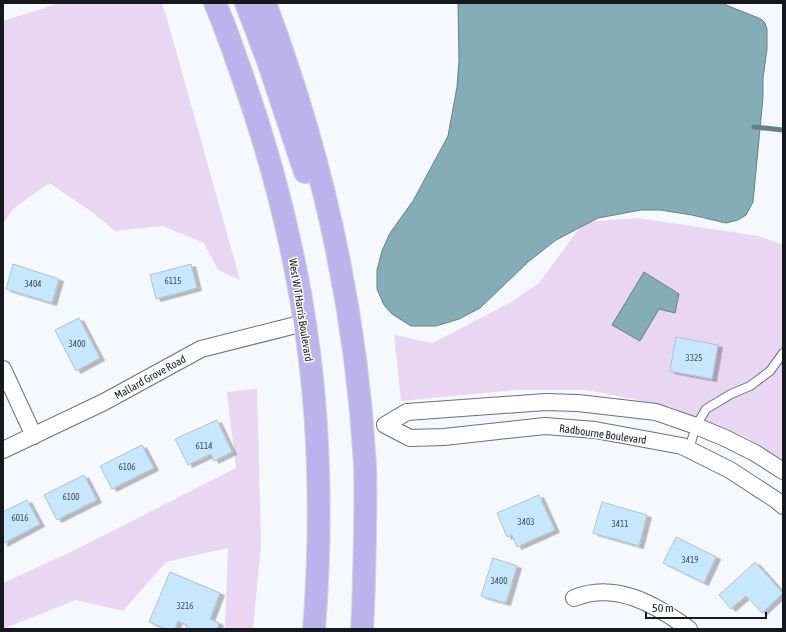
<svg xmlns="http://www.w3.org/2000/svg" width="786" height="632" viewBox="0 0 786 632" font-family="'Asap Condensed',sans-serif">
<style>
.green{fill:#e9d6f3}
.water{fill:#84adb7;stroke:#638089}
.lines{fill:none;stroke-linecap:round;stroke-linejoin:round}
.stream{stroke:#638089;stroke-width:5}
.building{fill:#c7e7fe;stroke:#b3c1cb;filter:url(#shadow)}
.service-casing{stroke:#69707c;stroke-width:10}
.minor-casing{stroke:#69707c;stroke-width:18}
.primary-casing{stroke:#d5d5d6;stroke-width:24}
.service{stroke:#fff;stroke-width:8}
.minor{stroke:#fff;stroke-width:16}
.primary{stroke:#bcb3ec;stroke-width:22}
.labels{text-anchor:middle;dominant-baseline:central;stroke-width:3;stroke-linejoin:round;paint-order:stroke}
.number-label{font-size:9px;fill:#424c55}
.street-label{font-size:11px;fill:#15181d;stroke:#fff}
</style>
<defs>
<filter id="shadow"><feDropShadow dx="4.5" dy="2.5" stdDeviation="0" flood-color="#0004"/></filter>
</defs>
<rect width="100%" height="100%" fill="#f5f8fd"/>
<path class="green" d="M 60,3 L 161,3 L 166,15 L 240,280 L 218,270 L 204,243 L 163,226 L 115,231 L 92,212 L 49,183 L 13,209 L 3,224 L 3,21 Z
M 638,218 L 759,236 L 783,245 L 783,460 L 746,437 L 668,406 L 586,390 L 514,390 L 401,401 L 394,335 L 433,343 L 511,302 L 539,283 L 584,222 Z
M 257,389 L 261,544 L 253,629 L 225,629 L 228,548 L 166,562 L 123,611 L 76,600 L 3,629 L 3,583 L 75,550 L 236,468 L 227,392 Z"/>
<path class="water" d="M 458,3 L 721,3 L 761,19 L 765,23 L 767,29 L 767,49 L 763,78 L 763,97 L 753,202 L 746,215 L 738,220 L 726,223 L 692,215 L 660,210 L 641,210 L 598,218 L 556,240 L 528,262 L 480,308 L 459,319 L 436,326 L 411,326 L 392,314 L 384,305 L 377,289 L 377,270 L 382,251 L 390,233 L 413,201 L 448,136 L 457,87 L 459,60 Z
M 644,272 L 679,294 L 675,313 L 659,309 L 640,341 L 612,325 Z"/>
<g class="lines">
<path class="stream" d="M 754,127 L 783,130"/>
</g>
<path class="building" d="M 13,264 L 59,279 L 52,303 L 6,289 Z
M 191,264 L 197,288 L 156,299 L 150,275 Z
M 79,318 L 100,358 L 76,371 L 55,330 Z
M 676,337 L 718,345 L 712,379 L 670,371 Z
M 217,420 L 232,452 L 214,461 L 211,454 L 188,465 L 175,439 Z
M 142,445 L 154,468 L 112,489 L 100,466 Z
M 84,475 L 97,500 L 57,520 L 44,495 Z
M 539,495 L 555,530 L 517,547 L 512,535 L 507,537 L 497,513 Z
M 27,500 L 40,524 L 3,544 L 3,512 Z
M 602,502 L 647,515 L 639,546 L 593,533 Z
M 676,537 L 716,557 L 704,583 L 663,563 Z
M 493,558 L 517,566 L 506,603 L 481,596 Z
M 755,562 L 783,593 L 762,613 L 746,596 L 731,609 L 719,595 Z
M 170,572 L 220,593 L 210,619 L 219,623 L 217,629 L 186,629 L 187,625 L 178,621 L 175,629 L 166,629 L 149,622 Z"/>
<g class="lines">
<g class="service-casing">
<path id="service" d="M 689,449 L 696,426 L 706,409 L 731,394 L 750,386 L 770,371 L 783,353"/>
</g>
<g class="minor-casing">
<path id="minor" d="M 3,369 L 34,436
M 3,450 L 104,402 L 201,349 L 304,323
M 783,471 L 755,453 L 725,438 L 696,426 L 656,412 L 578,403 L 546,402 L 407,412 L 385,425 L 410,438 L 444,437 L 545,426 L 595,430 L 682,446 L 730,470 L 776,500 L 783,506
M 574,598 C 615,581 655,604 689,629"/>
</g>
<g class="primary-casing">
<path id="primary" d="M 215,3 C 226,28 234,53 243,78 C 284,195 311,319 317,443 C 320,505 319,567 314,629
M 246,3 L 268,61 L 305,172
M 265,3 C 321,152 356,306 365,465 C 366,490 365,515 365,539 C 364,569 364,599 362,629"/>
</g>
<use href="#service" class="service"/>
<use href="#minor" class="minor"/>
<use href="#primary" class="primary"/>
</g>
<g class="labels">
<g class="number-label">
<text x="173" y="281">6115</text>
<text x="33" y="284">3404</text>
<text x="77" y="344">3400</text>
<text x="694" y="358">3325</text>
<text x="204" y="446">6114</text>
<text x="127" y="467">6106</text>
<text x="71" y="497">6100</text>
<text x="20" y="518">6016</text>
<text x="526" y="522">3403</text>
<text x="620" y="524">3411</text>
<text x="690" y="560">3419</text>
<text x="499" y="581">3400</text>
<text x="185" y="606">3216</text>
</g>
<g class="street-label">
<text transform="translate(301 310) rotate(81)">West W T Harris Boulevard</text>
<text transform="translate(150 377) rotate(-29)">Mallard Grove Road</text>
<text transform="translate(603 434) rotate(8)">Radbourne Boulevard</text>
</g>
</g>
<rect width="786" height="632" fill="none" stroke="#15181d" stroke-width="8"/>
<path d="M646 612v6h120v-6" fill="none" stroke="#15181d" stroke-width="2"/>
<text x="652" y="612" font-size="12" fill="#15181d" stroke="#ffffff" stroke-width="3" paint-order="stroke">50 m</text>
</svg>
